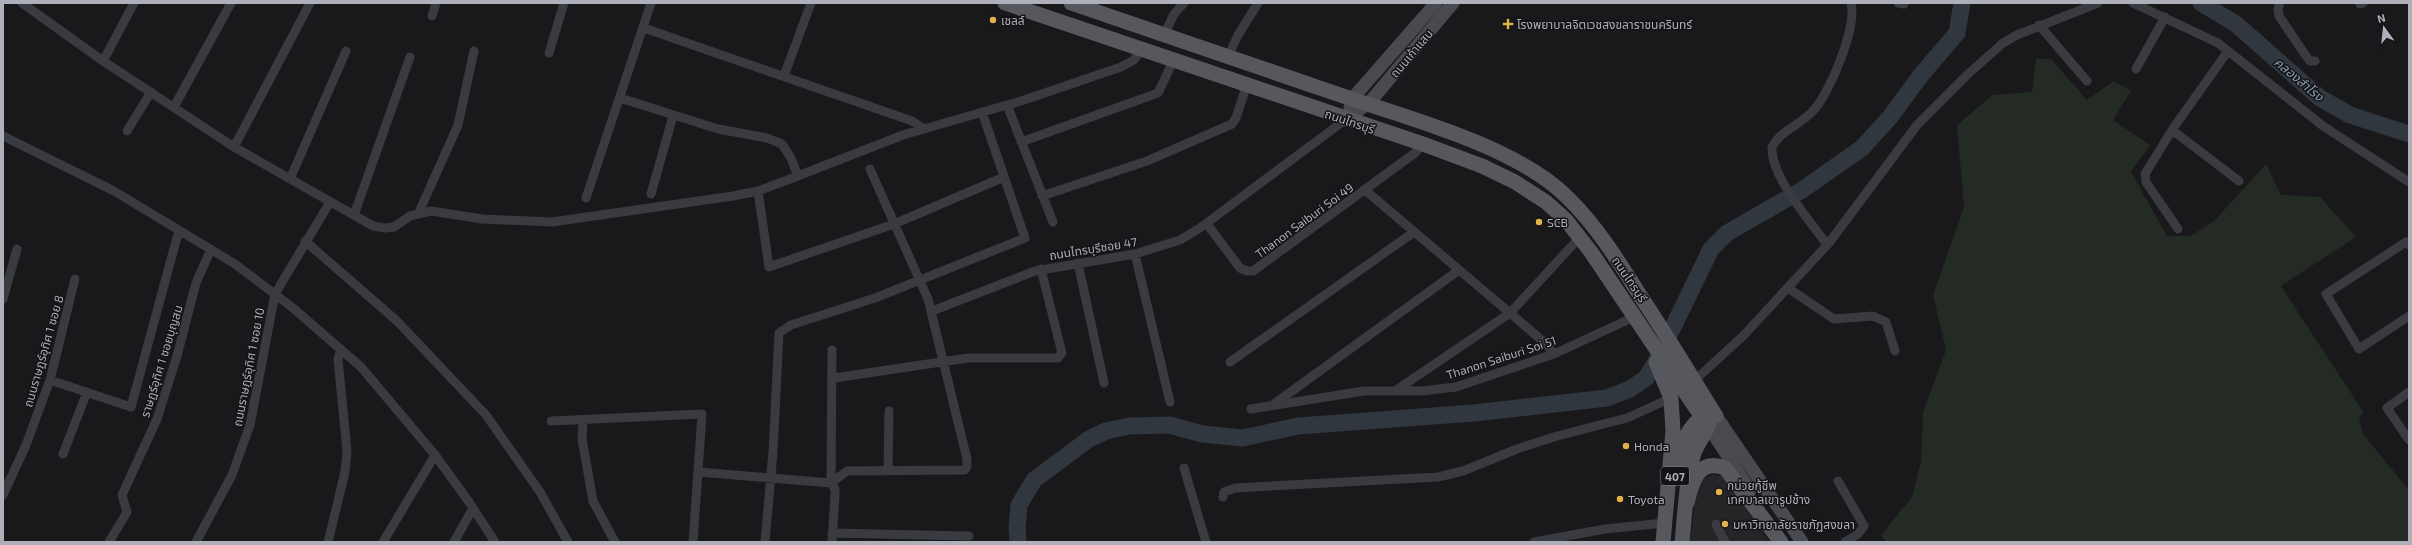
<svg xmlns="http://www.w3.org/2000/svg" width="2412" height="545" viewBox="0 0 2412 545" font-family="'Exo 2','Noto Sans Thai',sans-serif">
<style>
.built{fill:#252528}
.green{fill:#232b24}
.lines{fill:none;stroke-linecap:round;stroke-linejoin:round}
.river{stroke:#30373e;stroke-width:17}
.street{stroke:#3a3b40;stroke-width:9}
.secondary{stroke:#484a4f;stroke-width:13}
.primary{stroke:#57585e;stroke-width:15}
.poi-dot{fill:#e2b24a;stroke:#141416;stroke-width:1.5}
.labels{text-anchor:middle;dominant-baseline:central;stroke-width:3;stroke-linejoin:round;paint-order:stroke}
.shield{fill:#141416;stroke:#7f8188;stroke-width:1}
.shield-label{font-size:11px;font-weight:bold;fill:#adb0b9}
.poi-label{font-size:12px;fill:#adb0b9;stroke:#141416;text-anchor:start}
.street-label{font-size:12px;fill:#adb0b9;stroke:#141416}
.water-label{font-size:13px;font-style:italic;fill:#879db1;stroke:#141416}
</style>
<rect width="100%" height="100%" fill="#19191b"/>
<path class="built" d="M 1713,475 L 1724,476 L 1769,542 L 1690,542 L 1696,494 L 1703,479 Z"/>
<path class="green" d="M 2036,59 L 2051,59 L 2087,100 L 2114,81 L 2131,91 L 2113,120 L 2150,145 L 2131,172 L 2167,236 L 2191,236 L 2215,220 L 2266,164 L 2281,195 L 2320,197 L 2356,237 L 2281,286 L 2364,413 L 2359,417 L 2363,434 L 2409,490 L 2409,542 L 1886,542 L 1881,535 L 1912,497 L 1921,461 L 1923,412 L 1946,350 L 1933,295 L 1964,207 L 1957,125 L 1993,95 L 2032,92 Z"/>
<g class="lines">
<path class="river" d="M 2201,3 L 2236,24 L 2320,98 L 2350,115 L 2409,134
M 1018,542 L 1017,528 L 1019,505 L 1034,480 L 1089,439 L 1106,431 L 1129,426 L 1170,425 L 1202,434 L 1243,438 L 1298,426 L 1474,413 L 1607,398 L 1630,389 L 1646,378 L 1657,360 L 1711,249 L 1727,233 L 1802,190 L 1862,148 L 1891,116 L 1921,75 L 1957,33 L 1962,3"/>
<path class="street" d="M 22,3 L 103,61 L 234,147 L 373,226 L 385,228 L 394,227 L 410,216 L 431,211 L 482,219 L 552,222 L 733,196 L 758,191 L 790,179 L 903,135 L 1021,101 L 1121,67 L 1134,60 L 1142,49
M 1898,3 L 1904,4
M 2133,3 L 2218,43 L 2323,126 L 2409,182
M 2280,3 L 2278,9 L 2279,16 L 2306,56 L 2310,61 L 2315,61
M 2360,4 L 2363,3
M 432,16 L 436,3
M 2039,25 L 2087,81
M 644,28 L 912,121 L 924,129
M 1164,35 L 1174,14 L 1184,3
M 549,53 L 564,3
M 1228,57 L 1238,35 L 1258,3
M 103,61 L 134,3
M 2136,69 L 2165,17
M 784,76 L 811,3
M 620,98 L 718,129 L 767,138 L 782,144 L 791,158 L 798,176
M 1007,105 L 1053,222
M 174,107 L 231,3
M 2172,130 L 2239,181
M 127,131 L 151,92
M 3,136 L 114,191 L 235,264 L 293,308 L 361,367 L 435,455 L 469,502 L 495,542
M 1021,142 L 1158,93 L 1174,59
M 234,147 L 310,3
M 290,179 L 346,51
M 1365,190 L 1510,313 L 1545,343 L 1554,354
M 758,191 L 769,267 L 894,224 L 1004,177
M 651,194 L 673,116
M 1042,196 L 1147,161 L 1232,124 L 1236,118 L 1247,84
M 586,198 L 651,3
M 419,212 L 458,125 L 474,51
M 354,215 L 410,57
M 1207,224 L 1240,268 L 1247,271 L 1253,271 L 1415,153 L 1423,144
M 2178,229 L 2146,182 L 2145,174 L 2172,130 L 2228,51
M 305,241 L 397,321 L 486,415 L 540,492 L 568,542
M 1827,245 C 1810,220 1771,178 1772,147 C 1781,130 1800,125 1813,111 C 1830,93 1857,27 1851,3
M 2409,245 L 2406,242 L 2326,294 L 2359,349 L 2409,316
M 1135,254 L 1170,402
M 1078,263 L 1104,383
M 1788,288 L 1834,319 L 1873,316 L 1886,322 L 1895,351
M 3,299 L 17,249
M 932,311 L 1035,271 L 1135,254 L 1180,240 L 1200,228 L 1345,120
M 832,350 L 831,483 L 847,471 L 965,470 L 967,466 L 967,459 L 928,299 L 870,169
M 1230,362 L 1414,232
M 834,378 L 968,358 L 1058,358 L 1062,353 L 1041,269
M 50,380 L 131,407 L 179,230
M 1694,381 L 1744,335 L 1829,243 L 1917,125 L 1968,74 L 2003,43 L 2017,35 L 2098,3
M 1395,391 L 1510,313 L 1580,237
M 2409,392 L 2387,408 L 2409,440
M 1274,404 L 1459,270
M 1251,409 L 1364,391 L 1422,391 L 1456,387 L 1554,354 L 1634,317
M 583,420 L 582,439 L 593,501 L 615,542
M 551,421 L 702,414 L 693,542
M 63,454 L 87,392
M 1184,468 L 1206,542
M 888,470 L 889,411
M 699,472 L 831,483 L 835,489 L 835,495 L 832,542
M 1838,481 L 1864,526 L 1858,534 L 1845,542
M 3,495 L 26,445 L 50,380 L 75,279
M 1223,497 L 1224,492 L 1235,488 L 1438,477 L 1463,471 L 1517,449 L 1557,436 L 1627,418 L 1671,398
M 1716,524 L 1725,542
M 832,533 L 969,536
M 109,542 L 127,512 L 122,495 L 157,419 L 177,356 L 196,283 L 211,249
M 196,542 L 232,475 L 250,425 L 275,294 L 330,202
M 328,542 L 345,472 L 347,451 L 338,359 L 341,349
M 383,542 L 435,455
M 454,542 L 473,508
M 765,542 L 773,452 L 779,333 L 791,325 L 875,298 L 1025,238 L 982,112
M 1534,542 L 1605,529 L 1664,523"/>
<path class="secondary" d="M 1350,108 L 1352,99 L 1436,3
M 1345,120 L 1369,103 L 1453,3
M 1716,416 L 1802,542
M 1708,426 L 1750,490"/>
<path class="primary" d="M 1005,3 L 1423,144 L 1482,166 L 1515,182 L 1546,202 L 1566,220 L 1591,252 L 1708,426
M 1071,3 C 1164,34 1256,67 1349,98 C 1415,120 1518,148 1567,197 C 1597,226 1619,262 1641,297 C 1667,336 1691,376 1716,416
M 1656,362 L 1671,398 L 1673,431 L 1663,542
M 1676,468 C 1679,448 1690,418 1711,414
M 1687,503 C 1692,482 1698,458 1725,468 L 1781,542
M 1682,542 C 1685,513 1686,483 1693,456 C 1697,442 1710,430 1710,416"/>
</g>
<g class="poi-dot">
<circle cx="993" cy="20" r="4"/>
<path d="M1506 18h4v4h4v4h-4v4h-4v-4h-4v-4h4z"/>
<circle cx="1539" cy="222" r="4"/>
<circle cx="1626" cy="446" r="4"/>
<circle cx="1719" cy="492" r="4"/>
<circle cx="1620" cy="499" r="4"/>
<circle cx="1725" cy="524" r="4"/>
</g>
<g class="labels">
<rect class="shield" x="1661" y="467" width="28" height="18" rx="3"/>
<g class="shield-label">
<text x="1675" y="476">407</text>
</g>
<g class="poi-label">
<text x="1001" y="20">เชลล์</text>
<text x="1517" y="24">โรงพยาบาลจิตเวชสงขลาราชนครินทร์</text>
<text x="1547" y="222">SCB</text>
<text x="1634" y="446">Honda</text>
<text x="1727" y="485">กน่วยกู้ชีพ<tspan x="1727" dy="14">เทศบาลเขารูปช้าง</tspan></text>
<text x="1628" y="499">Toyota</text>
<text x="1733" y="524">มหาวิทยาลัยราชภัฏสงขลา</text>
</g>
<g class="street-label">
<text transform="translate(1411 53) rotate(-50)">ถนนเก้าแสน</text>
<text transform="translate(1350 121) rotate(19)">ถนนไทรบุรี</text>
<text transform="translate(1304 220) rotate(-36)">Thanon Saiburi Soi 49</text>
<text transform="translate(1093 248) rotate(-9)">ถนนไทรบุรีซอย 47</text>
<text transform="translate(1630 279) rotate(56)">ถนนไทรบุรี</text>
<text transform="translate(43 351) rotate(-74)">ถนนราษฎร์อุทิศ 1 ซอย 8</text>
<text transform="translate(1501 357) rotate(-18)">Thanon Saiburi Soi 51</text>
<text transform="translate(161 361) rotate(-73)">ราษฎร์อุทิศ 1 ซอยบุญสม</text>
<text transform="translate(248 367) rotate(-79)">ถนนราษฎร์อุทิศ 1 ซอย 10</text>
</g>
<g class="water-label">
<text transform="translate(2299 79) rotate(40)">คลองสำโรง</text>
</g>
</g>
<rect width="2412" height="545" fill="none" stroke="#adb0b9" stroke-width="8"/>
<g transform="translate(2384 28) rotate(345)" stroke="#141416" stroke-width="3" paint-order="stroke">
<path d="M0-3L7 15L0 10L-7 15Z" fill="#adb0b9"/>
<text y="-6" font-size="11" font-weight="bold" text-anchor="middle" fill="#adb0b9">N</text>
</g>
</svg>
